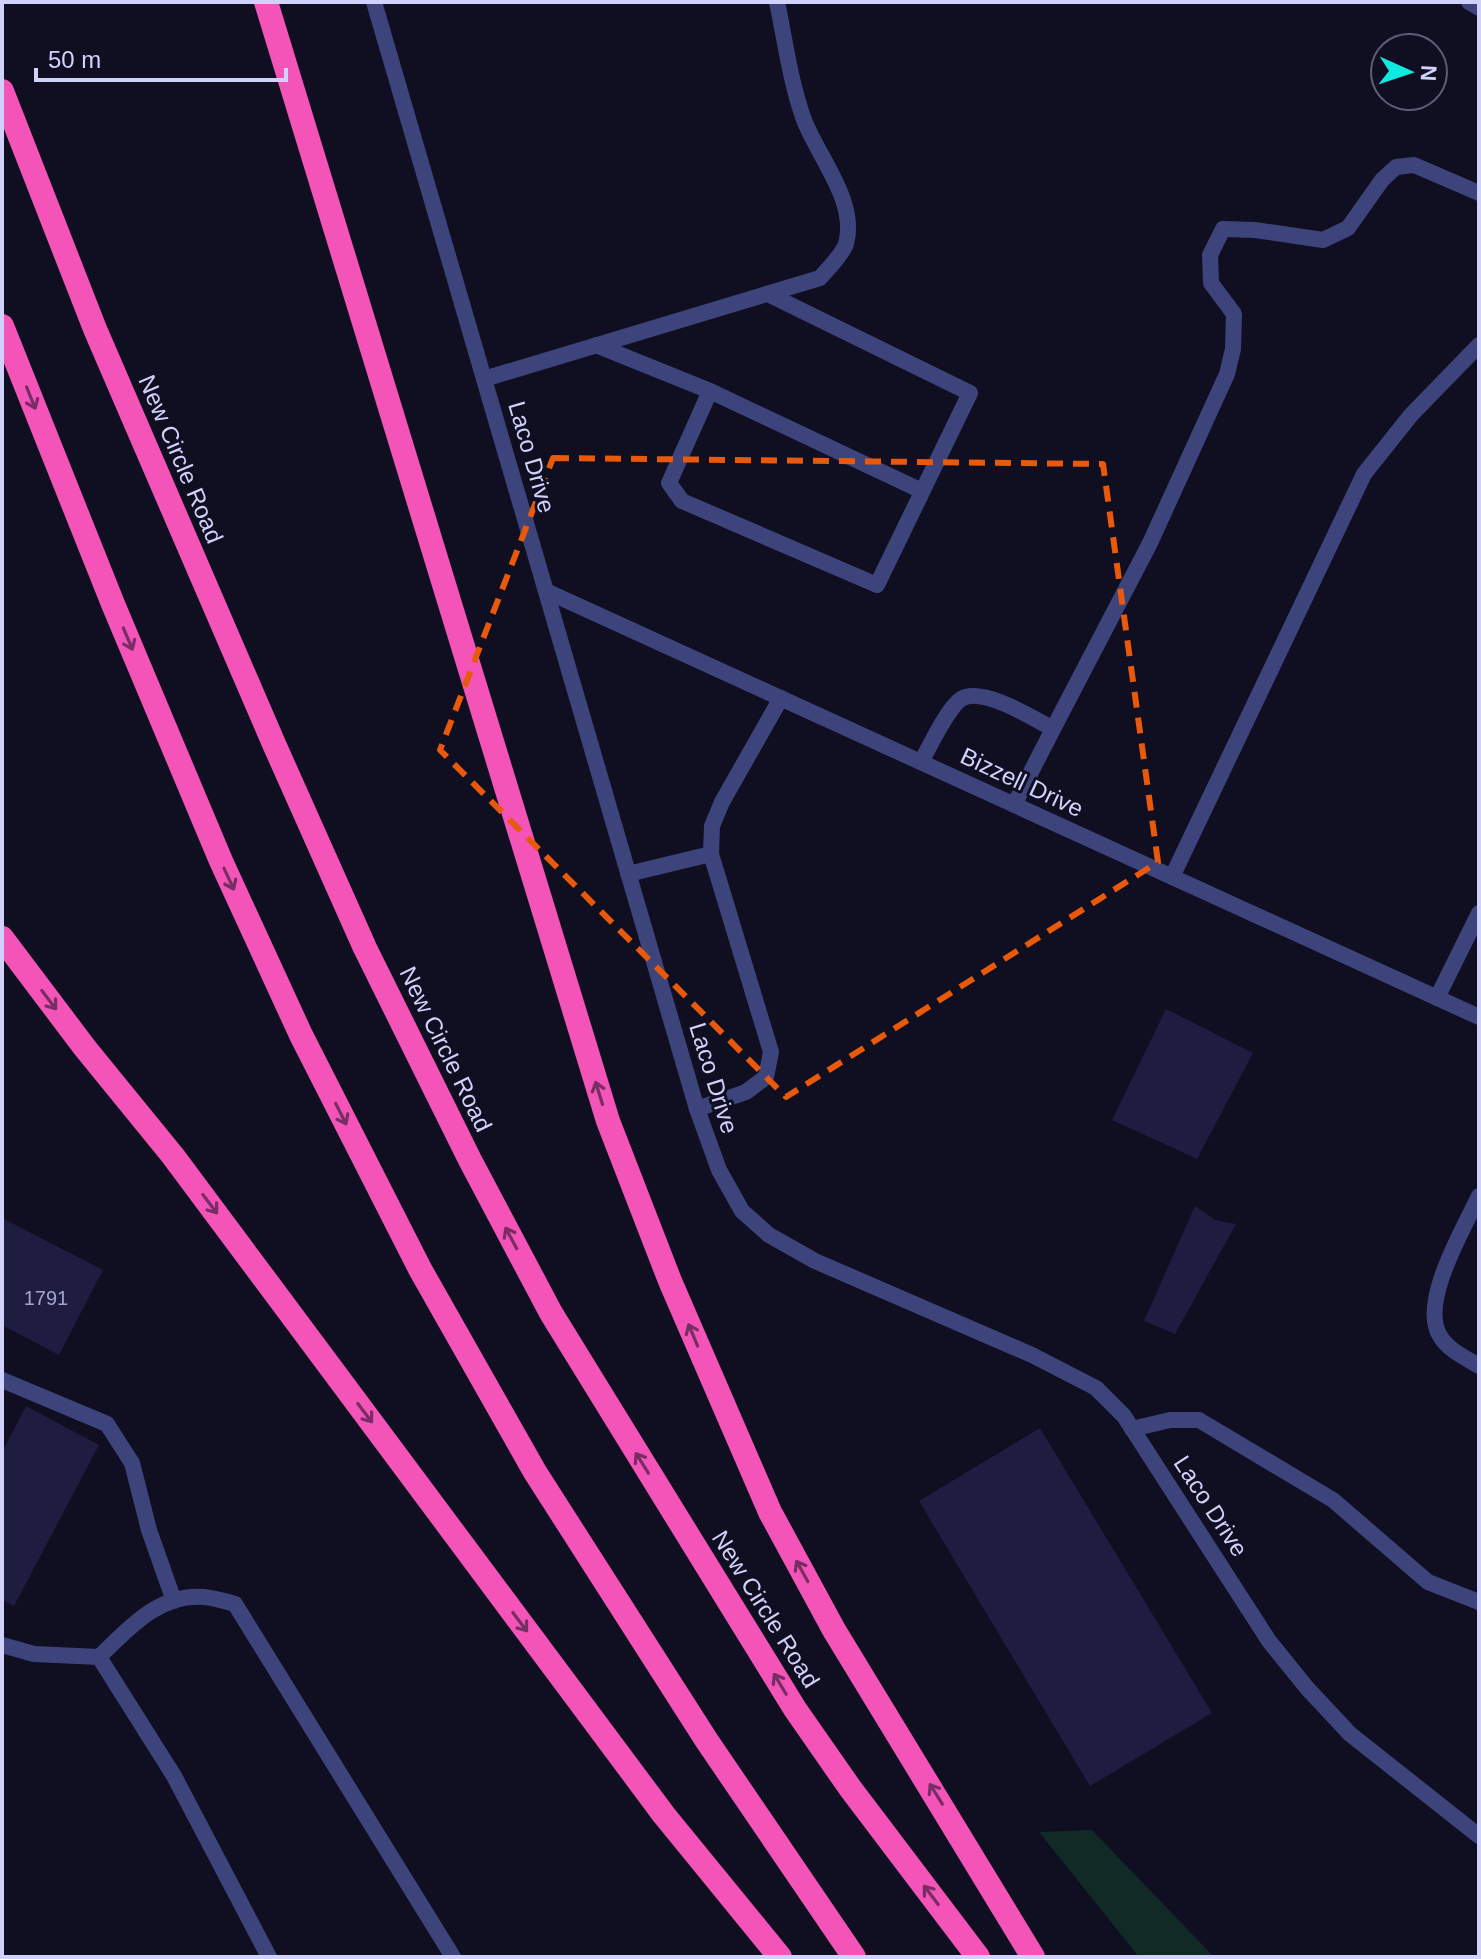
<svg xmlns="http://www.w3.org/2000/svg" width="1481" height="1959" viewBox="0 0 1481 1959" font-family="Helvetica,sans-serif">
<style>
.green{fill:#122a26}
.building{fill:#1e1c40}
.lines{fill:none;stroke-linecap:round;stroke-linejoin:round}
.service{stroke:#3d447c;stroke-width:16}
.minor{stroke:#3d447c;stroke-width:16}
.motorway{stroke:#f454b8;stroke-width:24}
.oneway{stroke:#762e65}
.marked{fill:none;stroke:#e8590c;stroke-width:6;stroke-dasharray:16 10;stroke-linejoin:round}
.labels{text-anchor:middle;dominant-baseline:central;stroke-width:6;stroke-linejoin:round;paint-order:stroke}
.number-label{font-size:20px;fill:#a4a4cd}
.street-label{font-size:24px;fill:#d1d2fc;stroke:#0f0f21}
</style>
<rect width="100%" height="100%" fill="#0f0f21"/>
<path class="green" d="M 1092,1830 L 1214,1957 L 1139,1957 L 1039,1832 Z"/>
<path class="building" d="M 1166,1009 L 1253,1053 L 1197,1159 L 1112,1120 Z
M 1195,1206 L 1215,1220 L 1236,1224 L 1175,1334 L 1144,1321 Z
M 2,1218 L 103,1270 L 59,1355 L 2,1325 Z
M 26,1406 L 99,1445 L 14,1606 L 2,1600 L 2,1452 Z
M 1040,1428 L 1212,1713 L 1090,1786 L 919,1501 Z"/>
<g class="lines">
<path class="service" d="M 1469,2 L 1479,8
M 596,345 L 710,391 L 922,491
M 484,379 L 820,278 C 828,269 842,255 846,244 C 858,200 816,155 803,117 C 790,80 785,40 777,2
M 710,391 L 669,483 L 682,501 L 877,585 L 970,393 L 768,294
M 1053,729 L 1150,543 L 1227,374 L 1233,349 L 1234,314 L 1211,283 L 1210,255 L 1223,229 L 1255,230 L 1323,240 L 1348,228 L 1382,180 L 1396,167 L 1414,165 L 1479,193
M 921,762 C 930,746 947,709 961,699 C 982,686 1033,718 1053,729 L 1014,805
M 628,874 L 711,854
M 1172,877 L 1364,474 L 1411,415 L 1479,345
M 1437,998 L 1479,913
M 697,1109 L 746,1092 L 766,1077 L 771,1052 L 711,854 L 712,826 L 722,802 L 781,698
M 1479,1196 C 1464,1228 1419,1303 1440,1336 C 1448,1350 1466,1358 1479,1366
M 2,1380 L 107,1424 L 132,1463 L 149,1530 L 174,1601
M 1132,1429 L 1170,1420 L 1199,1420 L 1333,1500 L 1428,1582 L 1479,1602
M 2,1645 L 34,1654 L 99,1657 C 128,1629 159,1593 204,1597 C 214,1598 225,1601 235,1604 L 453,1957
M 99,1657 L 174,1776 L 269,1957"/>
<path class="minor" d="M 374,2 L 697,1109 L 719,1170 L 742,1211 L 769,1235 L 815,1261 L 1032,1355 L 1096,1388 L 1124,1416 L 1269,1641 L 1307,1688 L 1350,1734 L 1479,1836
M 546,591 L 1479,1017"/>
<path class="motorway" d="M 266,2 L 608,1121 L 670,1281 L 770,1512 L 834,1630 L 1033,1957
M 2,91 L 95,329 L 274,744 L 365,948 L 470,1160 L 551,1313 L 795,1709 L 850,1788 L 978,1957
M 2,326 L 113,604 L 221,861 L 301,1035 L 420,1269 L 535,1472 L 707,1741 L 854,1957
M 2,938 L 85,1048 L 173,1156 L 664,1815 L 780,1957"/>
</g>
<defs><path id="oneway-shaft" d="M-6 0H5M1.5-3L5.5 0L1.5 3" fill="none" stroke-width="1.6" stroke-linecap="round" stroke-linejoin="round" transform="scale(2)"/></defs>
<g class="oneway">
<use href="#oneway-shaft" transform="translate(31 398) rotate(68)"/>
<use href="#oneway-shaft" transform="translate(128 639) rotate(67)"/>
<use href="#oneway-shaft" transform="translate(229 879) rotate(65)"/>
<use href="#oneway-shaft" transform="translate(49 1000) rotate(53)"/>
<use href="#oneway-shaft" transform="translate(599 1093) rotate(-107)"/>
<use href="#oneway-shaft" transform="translate(341 1114) rotate(63)"/>
<use href="#oneway-shaft" transform="translate(210 1204) rotate(53)"/>
<use href="#oneway-shaft" transform="translate(511 1238) rotate(-118)"/>
<use href="#oneway-shaft" transform="translate(693 1335) rotate(-113)"/>
<use href="#oneway-shaft" transform="translate(365 1413) rotate(53)"/>
<use href="#oneway-shaft" transform="translate(642 1463) rotate(-122)"/>
<use href="#oneway-shaft" transform="translate(802 1571) rotate(-119)"/>
<use href="#oneway-shaft" transform="translate(520 1622) rotate(53)"/>
<use href="#oneway-shaft" transform="translate(780 1684) rotate(-121)"/>
<use href="#oneway-shaft" transform="translate(936 1794) rotate(-122)"/>
<use href="#oneway-shaft" transform="translate(931 1895) rotate(-127)"/>
</g>
<path class="marked" d="M 553,458 L 1103,464 L 1158,862 L 786,1097 L 440,750 Z"/>
<g class="labels">
<g class="number-label">
<text x="46" y="1298">1791</text>
</g>
<g class="street-label">
<text transform="translate(532 457) rotate(74)">Laco Drive</text>
<text transform="translate(181 459) rotate(67)">New Circle Road</text>
<text transform="translate(1022 782) rotate(25)">Bizzell Drive</text>
<text transform="translate(446 1049) rotate(64)">New Circle Road</text>
<text transform="translate(714 1078) rotate(73)">Laco Drive</text>
<text transform="translate(1211 1506) rotate(57)">Laco Drive</text>
<text transform="translate(766 1609) rotate(58)">New Circle Road</text>
</g>
</g>
<rect width="1481" height="1959" fill="none" stroke="#d1d2fc" stroke-width="8"/>
<g transform="translate(1409 72) rotate(93)"><circle r="38" fill="#0f0f21" stroke="#5d5d79" stroke-width="2"/>
<path d="M0-6L14 30L0 20L-14 30Z" fill="#0feae0"/>
<text y="-12" font-size="22" font-weight="bold" text-anchor="middle" fill="#d1d2fc">N</text>
</g>
<path d="M36 68v12h250v-12" fill="none" stroke="#d1d2fc" stroke-width="4"/>
<text x="48" y="68" font-size="24" fill="#d1d2fc" stroke="#0f0f21" stroke-width="6" paint-order="stroke">50 m</text>
</svg>
